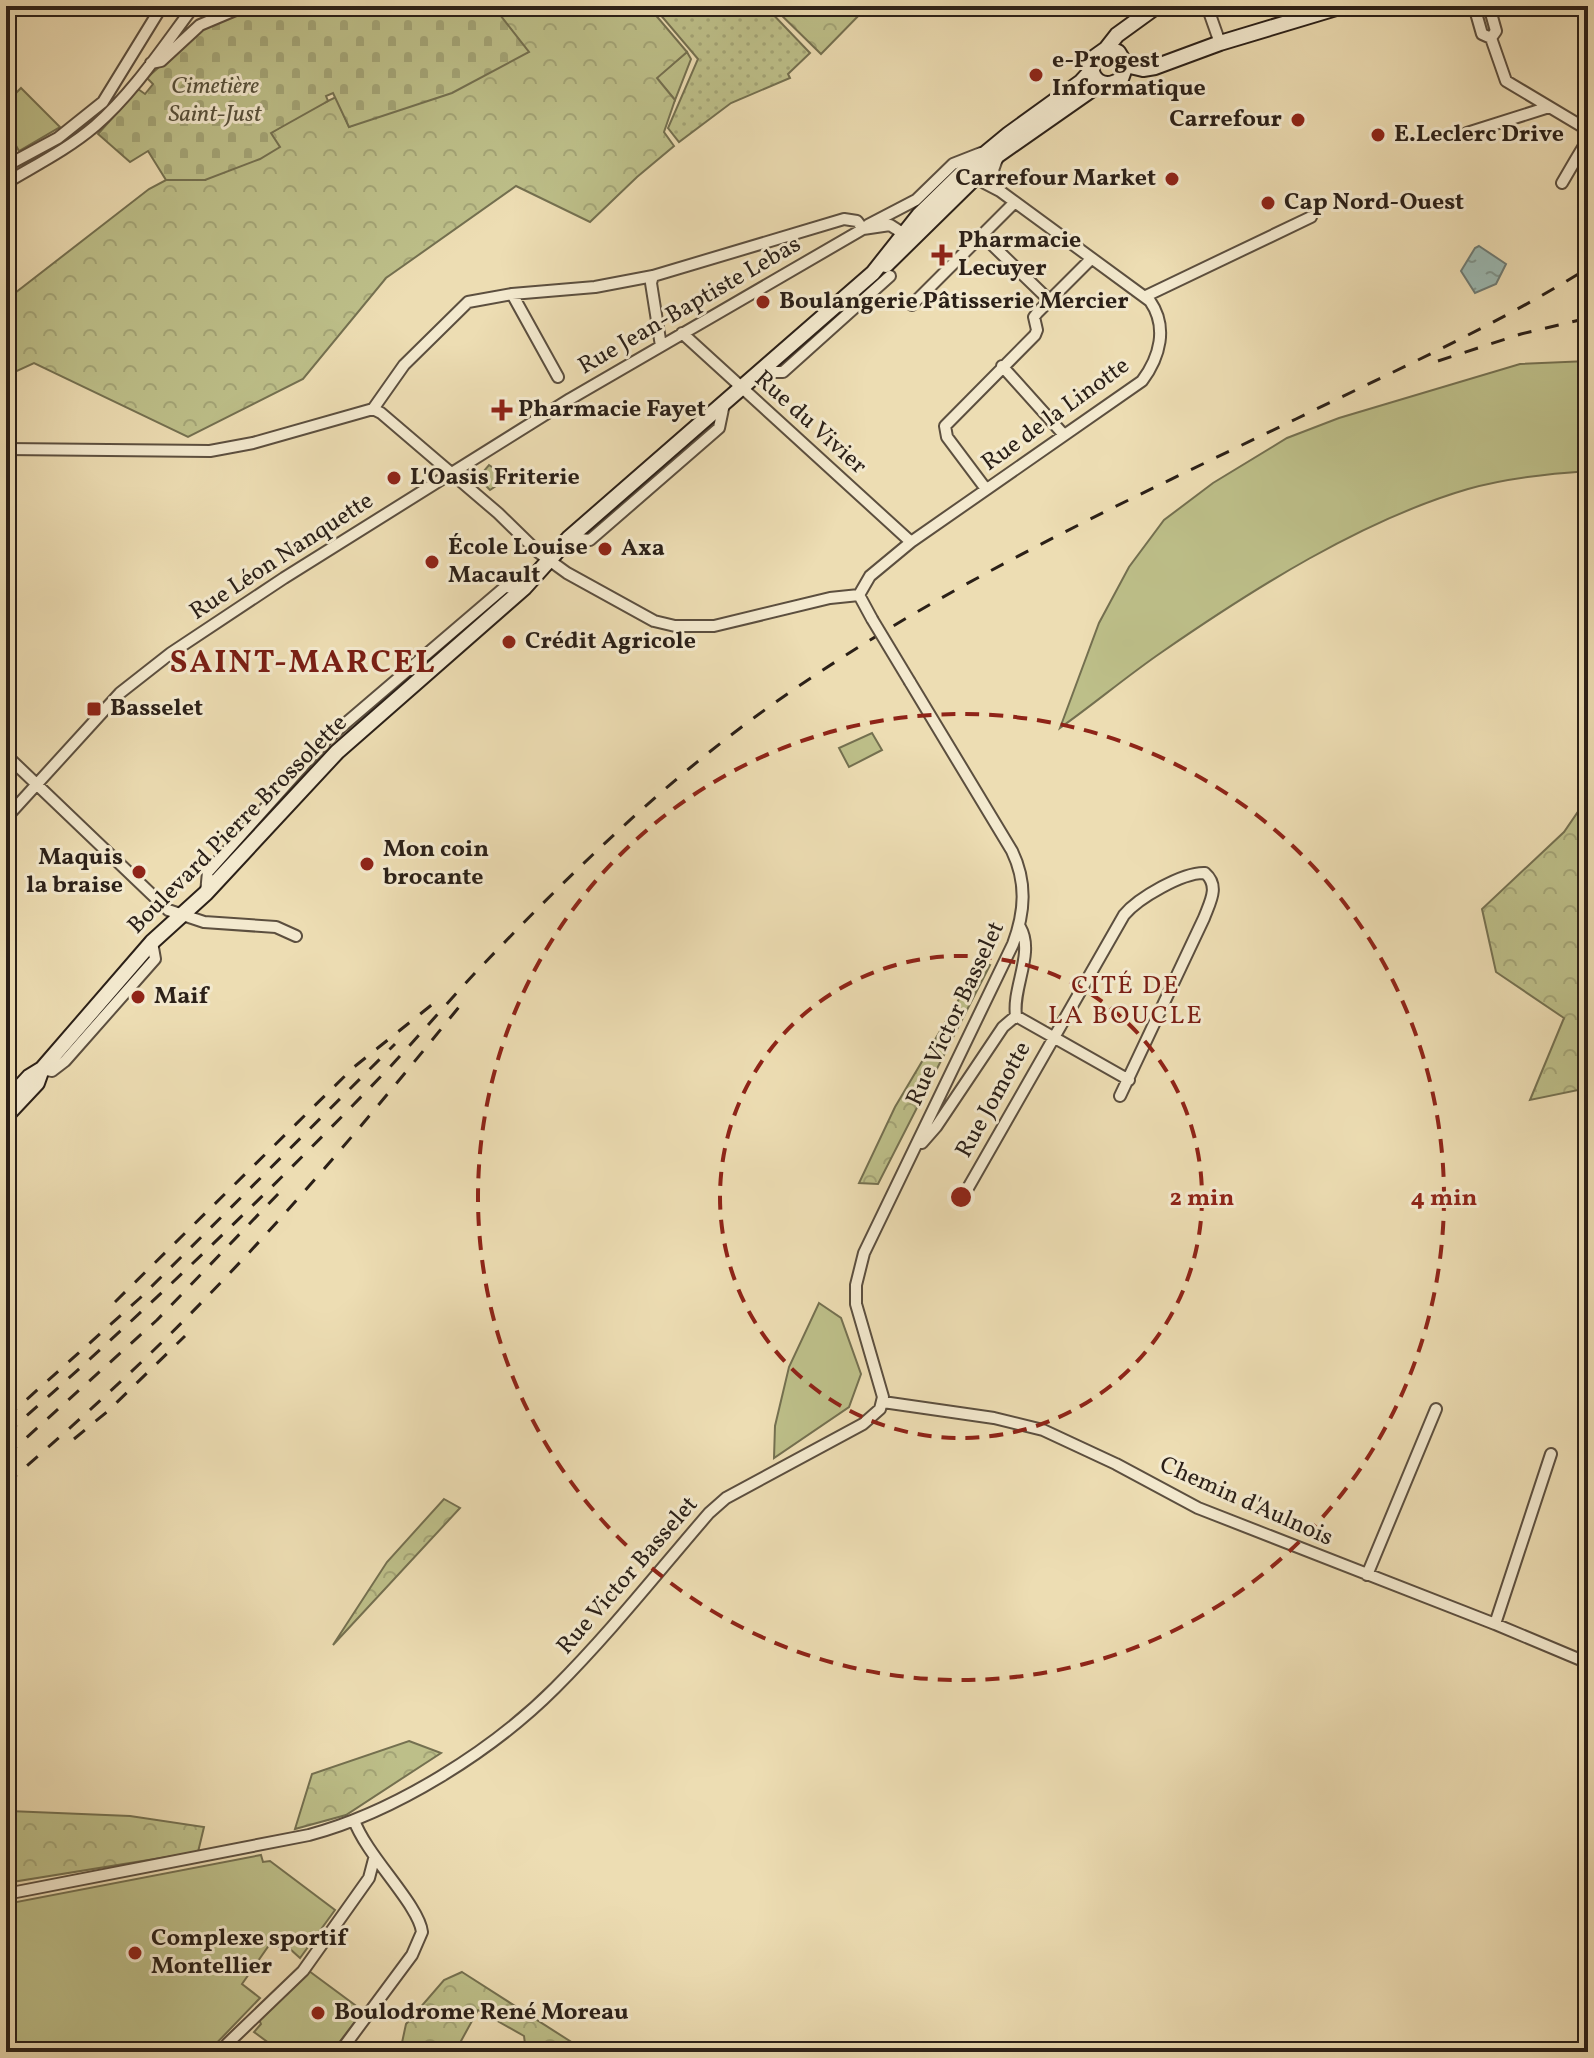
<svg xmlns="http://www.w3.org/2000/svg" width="1594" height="2058" viewBox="0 0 1594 2058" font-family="Vollkorn,serif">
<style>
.green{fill:#bdbf89;stroke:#747050;stroke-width:2}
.forest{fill:url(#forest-crowns);stroke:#747050;stroke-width:2}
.cemetery{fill:url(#cemetery-stones);stroke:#747050;stroke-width:2}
.garden{fill:url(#garden-dots);stroke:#747050;stroke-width:2}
.water{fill:url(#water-ripples);stroke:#6e7c76;stroke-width:2}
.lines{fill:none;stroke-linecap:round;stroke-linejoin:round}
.street-casing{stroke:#5c4f3f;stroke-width:14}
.secondary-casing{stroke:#2b2018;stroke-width:18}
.street{stroke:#f3e9ce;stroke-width:10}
.secondary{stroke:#f3e9ce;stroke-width:14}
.rail{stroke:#2b2018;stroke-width:3;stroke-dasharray:14 14;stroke-linecap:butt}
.street-bridge-casing{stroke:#5c4f3f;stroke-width:14;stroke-linecap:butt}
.street-bridge{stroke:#f3e9ce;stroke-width:10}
.ring{fill:none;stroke:#8f2418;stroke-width:4;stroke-dasharray:14 10}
.poi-dot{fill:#8f2418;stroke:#f3e9ce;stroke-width:3}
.labels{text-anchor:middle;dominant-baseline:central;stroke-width:6;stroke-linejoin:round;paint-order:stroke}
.poi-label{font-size:24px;font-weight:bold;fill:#2b2018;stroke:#f3e9ce;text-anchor:start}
.park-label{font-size:24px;font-style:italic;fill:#57503a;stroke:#f3e9ce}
.street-label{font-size:24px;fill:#2b2018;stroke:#f3e9ce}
.neighbourhood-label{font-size:26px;letter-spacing:2px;fill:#7a1f14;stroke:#f3e9ce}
.district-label{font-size:32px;font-weight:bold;letter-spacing:2px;fill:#7a1f14;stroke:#f3e9ce}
.centre{fill:#8f2418;stroke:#f3e9ce;stroke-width:4}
.ring-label{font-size:24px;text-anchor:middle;font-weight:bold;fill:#8f2418;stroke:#f3e9ce;stroke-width:6;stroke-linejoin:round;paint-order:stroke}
</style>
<defs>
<pattern id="forest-crowns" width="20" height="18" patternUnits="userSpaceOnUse" patternTransform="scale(2)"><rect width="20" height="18" fill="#bdbf89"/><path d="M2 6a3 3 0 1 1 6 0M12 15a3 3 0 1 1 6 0" fill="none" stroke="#a3a476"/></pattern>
<pattern id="cemetery-stones" width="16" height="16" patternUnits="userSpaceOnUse" patternTransform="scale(2)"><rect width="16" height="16" fill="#bdbf89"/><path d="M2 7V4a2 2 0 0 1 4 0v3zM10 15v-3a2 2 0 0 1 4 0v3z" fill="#a3a476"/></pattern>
<pattern id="garden-dots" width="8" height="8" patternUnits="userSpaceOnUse" patternTransform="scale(2)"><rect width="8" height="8" fill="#bdbf89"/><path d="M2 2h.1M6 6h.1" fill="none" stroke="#a3a476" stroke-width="1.8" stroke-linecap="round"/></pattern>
<pattern id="water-ripples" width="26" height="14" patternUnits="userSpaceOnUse" patternTransform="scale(2)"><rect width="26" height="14" fill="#9bbab4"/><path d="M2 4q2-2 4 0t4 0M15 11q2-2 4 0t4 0" fill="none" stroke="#7f9791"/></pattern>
</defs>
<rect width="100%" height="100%" fill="#edddb3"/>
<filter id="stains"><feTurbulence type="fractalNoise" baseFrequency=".0025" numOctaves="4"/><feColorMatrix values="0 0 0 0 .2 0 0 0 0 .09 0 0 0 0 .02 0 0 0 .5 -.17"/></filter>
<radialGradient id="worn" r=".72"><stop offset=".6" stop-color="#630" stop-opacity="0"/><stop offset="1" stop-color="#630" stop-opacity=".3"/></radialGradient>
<path class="green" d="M 687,52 L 691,59 L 675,100 L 656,78 Z
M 21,88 L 60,127 L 19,151 L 6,128 L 6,103 Z
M 1588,361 L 1588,471 C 1548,474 1507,478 1468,489 C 1362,520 1253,589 1162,652 C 1127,676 1094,704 1060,728 L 1099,623 L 1129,567 L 1164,520 L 1213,483 L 1287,438 L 1339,418 L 1520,364 Z
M 489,465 L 502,474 L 505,480 L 490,490 L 478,478 Z
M 872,733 L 882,750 L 849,767 L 839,748 Z
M 819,1303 L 841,1318 L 861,1374 L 849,1407 L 774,1458 L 775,1426 L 789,1367 Z
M 261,1855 L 263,1862 L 270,1861 L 335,1910 L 300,1958 L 290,1949 L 286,1953 L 272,1941 L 242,1984 L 260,1998 L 208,2052 L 18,2052 L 6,2042 L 6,1904 Z
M 309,1971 L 363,2011 L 332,2052 L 281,2052 L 254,2032 L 261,2024 L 258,2017 Z"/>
<path class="forest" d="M 493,6 L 648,6 L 687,52 L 657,78 L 675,100 L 664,132 L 674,146 L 637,177 L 590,222 L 516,186 L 386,278 L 303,379 L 188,437 L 34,363 L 6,376 L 6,300 L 149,189 L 166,180 L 205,180 L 271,133 L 303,113 L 336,97 L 349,127 L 528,52 Z
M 772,6 L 868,6 L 821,54 Z
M 1588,797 L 1588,1088 L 1530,1100 L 1564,1018 L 1496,972 L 1482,909 L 1564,832 Z
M 981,962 L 990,965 L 878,1184 L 859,1183 L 895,1107 Z
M 444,1499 L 460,1508 L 333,1645 L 387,1562 Z
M 409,1741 L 441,1753 L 346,1815 L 295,1829 L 312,1774 Z
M 9,1811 L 130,1816 L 204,1827 L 198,1852 L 6,1883 L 6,1818 Z
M 462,1972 L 587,2052 L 526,2052 L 524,2036 L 478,2010 L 455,2052 L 400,2052 L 406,2024 L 444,1980 Z"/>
<path class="cemetery" d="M 251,6 L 493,6 L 529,52 L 452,93 L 349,127 L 333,93 L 326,96 L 328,101 L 271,133 L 280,147 L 260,159 L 205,180 L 166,180 L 148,151 L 130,162 L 98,134 L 138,89 L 145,94 L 153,84 L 147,78 L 149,76 L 206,25 Z"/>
<path class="garden" d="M 653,6 L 765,6 L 810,53 L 788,74 L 790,78 L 731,103 L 679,142 L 668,128 L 698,59 Z"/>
<path class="water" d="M 1479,246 L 1506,264 L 1496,284 L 1475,293 L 1461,271 L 1475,248 Z"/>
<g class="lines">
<g class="street-casing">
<path id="street" d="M 1207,6 L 1220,43
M 1474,6 L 1482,34 L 1491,38 L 1506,81 L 1588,130
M 1489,6 L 1496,31 L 1491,38
M 151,63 L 161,61 L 200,25 L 245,6
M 1467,133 L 1549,107
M 1588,139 L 1576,159 L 1588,166
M 997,159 L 993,170 L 1000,191
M 6,166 L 58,138 L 103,102 L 162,6
M 6,183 C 36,165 68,149 95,126 C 134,92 163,47 194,6
M 1562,183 L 1576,159
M 868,225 L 916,200 L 953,164 L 981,153
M 982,235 L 1049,300
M 653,276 L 651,283 L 661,346
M 512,294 L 558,377
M 1146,296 L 1311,217
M 912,305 L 1015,202
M 682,333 L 911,542
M 1002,366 L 1064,435
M 760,372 L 783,372 L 890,276
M 373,409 L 404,365 L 468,302 L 512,294 L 595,287 L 653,276 L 844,219 L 857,221 L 863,229
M 6,449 L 210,451 L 253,443 L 373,409 L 381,413 L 498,513 L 538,552 L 567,573 L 654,621 L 675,626 L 714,626 L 830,598 L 859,595
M 986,489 L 947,437 L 945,426 L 1035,335 L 1037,330 L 1034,317 L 1038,312 L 1091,259
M 569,538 L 590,540 L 719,428 L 724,404
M 859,595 L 870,576 L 911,542 L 1142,381 C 1160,357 1168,327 1150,301 L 1000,191 L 973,177
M 859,595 L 872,619
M 6,755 L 168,910 L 204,922 L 276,927 L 296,936
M 6,818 L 120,693 L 171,653 L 284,578 L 570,399 L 863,229 L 890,225 L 907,236
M 206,893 L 208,872 L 326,740 L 505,587 L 524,588
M 1016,1016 L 1129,1080
M 42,1069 L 52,1071 L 65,1061 L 155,959 L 152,942
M 922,1143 L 936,1127 L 1003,1027 L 1016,1016 C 1012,987 1035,953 1020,927
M 968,1188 L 1124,915 C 1138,898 1183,872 1205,873 C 1220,886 1210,902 1204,918 L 1120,1096
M 883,1402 L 994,1418 L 1043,1430 L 1116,1464 L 1198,1508 L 1495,1624 L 1588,1663
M 1367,1575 L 1436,1409
M 1495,1624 L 1551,1454
M 6,1894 L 309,1835 C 395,1812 492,1751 555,1688 C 610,1633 658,1572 709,1513 L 726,1498 L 863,1424 L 880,1409 L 883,1397 L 856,1304 L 856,1285 L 864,1253 L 1013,944 C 1025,912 1027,882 1012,851 L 910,682
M 6,2051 L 7,2052
M 228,2052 L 227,2044 L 303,1971 L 369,1878 L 374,1859
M 340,2052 L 412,1955 L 422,1932 C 419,1905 366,1855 354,1820"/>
</g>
<g class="secondary-casing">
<path id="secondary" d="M 6,10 L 10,6
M 1106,49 L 1118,52 L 1126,65 L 1121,79 C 1104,91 1088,80 1092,59 L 1106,49 L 1117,35 L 1157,6
M 1126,65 L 1143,69 L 1155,67 L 1220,43 L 1343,6
M 886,265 L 998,155 L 1101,83
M 6,1102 L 29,1077 L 42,1069 L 152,942 L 206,893 L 337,752 L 524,588 L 569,538 L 873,273 L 919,215 L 963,172 L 1009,134 L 1081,82 L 1091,71
M 6,1116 L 37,1083 L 42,1069"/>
</g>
<use href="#street" class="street"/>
<use href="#secondary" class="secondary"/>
<path class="rail" d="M 1438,361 L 1521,334 L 1588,318
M 115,1302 L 354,1067 L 439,999
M 6,1418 L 140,1298 L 395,1044
M 6,1434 C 138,1318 266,1196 388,1069 C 418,1037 446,1004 475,973 C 562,882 653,792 755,717 C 922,595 1110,509 1296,419 C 1394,371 1495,326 1588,268
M 74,1439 L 108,1411 L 185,1336
M 6,1456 L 157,1320 L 279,1193
M 6,1484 C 73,1426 139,1367 201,1303 C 293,1209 377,1108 459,1007"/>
<g class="street-bridge-casing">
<path id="street-bridge" d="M 872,619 L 910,682"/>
</g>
<use href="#street-bridge" class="street-bridge"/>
</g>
<g class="ring">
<circle cx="961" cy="1197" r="241"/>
<circle cx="961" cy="1197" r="483"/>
</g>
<g class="poi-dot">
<circle cx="1036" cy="75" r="8"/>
<circle cx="1298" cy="120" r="8"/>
<circle cx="1378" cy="135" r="8"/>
<circle cx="1172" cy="179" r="8"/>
<circle cx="1268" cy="203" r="8"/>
<path d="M938 243h8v8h8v8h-8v8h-8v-8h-8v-8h8z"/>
<circle cx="763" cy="302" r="8"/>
<path d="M498 398h8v8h8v8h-8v8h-8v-8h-8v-8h8z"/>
<circle cx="394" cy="478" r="8"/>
<circle cx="605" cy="549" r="8"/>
<circle cx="432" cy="562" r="8"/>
<circle cx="509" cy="642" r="8"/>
<rect x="86" y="701" width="16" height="16" rx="4"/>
<circle cx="367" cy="864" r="8"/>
<circle cx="139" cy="872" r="8"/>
<circle cx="138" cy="997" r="8"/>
<circle cx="135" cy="1953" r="8"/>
<circle cx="318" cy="2013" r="8"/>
</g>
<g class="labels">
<g class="poi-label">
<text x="1052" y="61">e-Progest<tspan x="1052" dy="28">Informatique</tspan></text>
<text x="1282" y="120" text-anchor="end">Carrefour</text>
<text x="1394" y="135">E.Leclerc Drive</text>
<text x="1156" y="179" text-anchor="end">Carrefour Market</text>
<text x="1284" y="203">Cap Nord-Ouest</text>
<text x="958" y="241">Pharmacie<tspan x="958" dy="28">Lecuyer</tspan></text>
<text x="779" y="302">Boulangerie Pâtisserie Mercier</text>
<text x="518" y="410">Pharmacie Fayet</text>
<text x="410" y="478">L'Oasis Friterie</text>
<text x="448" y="548">École Louise<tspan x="448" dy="28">Macault</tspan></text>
<text x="621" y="549">Axa</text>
<text x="525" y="642">Crédit Agricole</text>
<text x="110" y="709">Basselet</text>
<text x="383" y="850">Mon coin<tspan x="383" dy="28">brocante</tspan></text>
<text x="123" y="858" text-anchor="end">Maquis<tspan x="123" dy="28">la braise</tspan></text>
<text x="154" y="997">Maif</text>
<text x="151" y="1939">Complexe sportif<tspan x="151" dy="28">Montellier</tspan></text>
<text x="334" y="2013">Boulodrome René Moreau</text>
</g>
<g class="park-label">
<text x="215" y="87">Cimetière<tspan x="215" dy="28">Saint-Just</tspan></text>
</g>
<g class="street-label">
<text transform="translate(690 306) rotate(-30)">Rue Jean-Baptiste Lebas</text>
<text transform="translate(1056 415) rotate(-36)">Rue de la Linotte</text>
<text transform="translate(810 423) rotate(42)">Rue du Vivier</text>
<text transform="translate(282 557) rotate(-33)">Rue Léon Nanquette</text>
<text transform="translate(238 825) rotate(-45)">Boulevard Pierre Brossolette</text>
<text transform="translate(956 1014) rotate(-65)">Rue Victor Basselet</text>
<text transform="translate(994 1100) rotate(-61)">Rue Jomotte</text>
<text transform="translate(1246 1502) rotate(24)">Chemin d'Aulnois</text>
<text transform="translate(628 1576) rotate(-49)">Rue Victor Basselet</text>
</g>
<g class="neighbourhood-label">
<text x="1126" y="986">CITÉ DE<tspan x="1126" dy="30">LA BOUCLE</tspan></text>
</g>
<g class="district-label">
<text x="303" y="664">SAINT-MARCEL</text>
</g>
</g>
<circle cx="961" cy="1197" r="12" class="centre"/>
<g class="ring-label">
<text x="1202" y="1205">2 min</text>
<text x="1444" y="1205">4 min</text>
</g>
<rect width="1594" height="2058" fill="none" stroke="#edddb3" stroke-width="32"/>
<rect x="8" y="8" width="1578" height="2042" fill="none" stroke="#2b2018" stroke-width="4"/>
<rect x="16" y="16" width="1562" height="2026" fill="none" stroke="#2b2018" stroke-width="2"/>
<rect width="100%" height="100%" filter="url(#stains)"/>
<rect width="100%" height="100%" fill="url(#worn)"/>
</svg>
